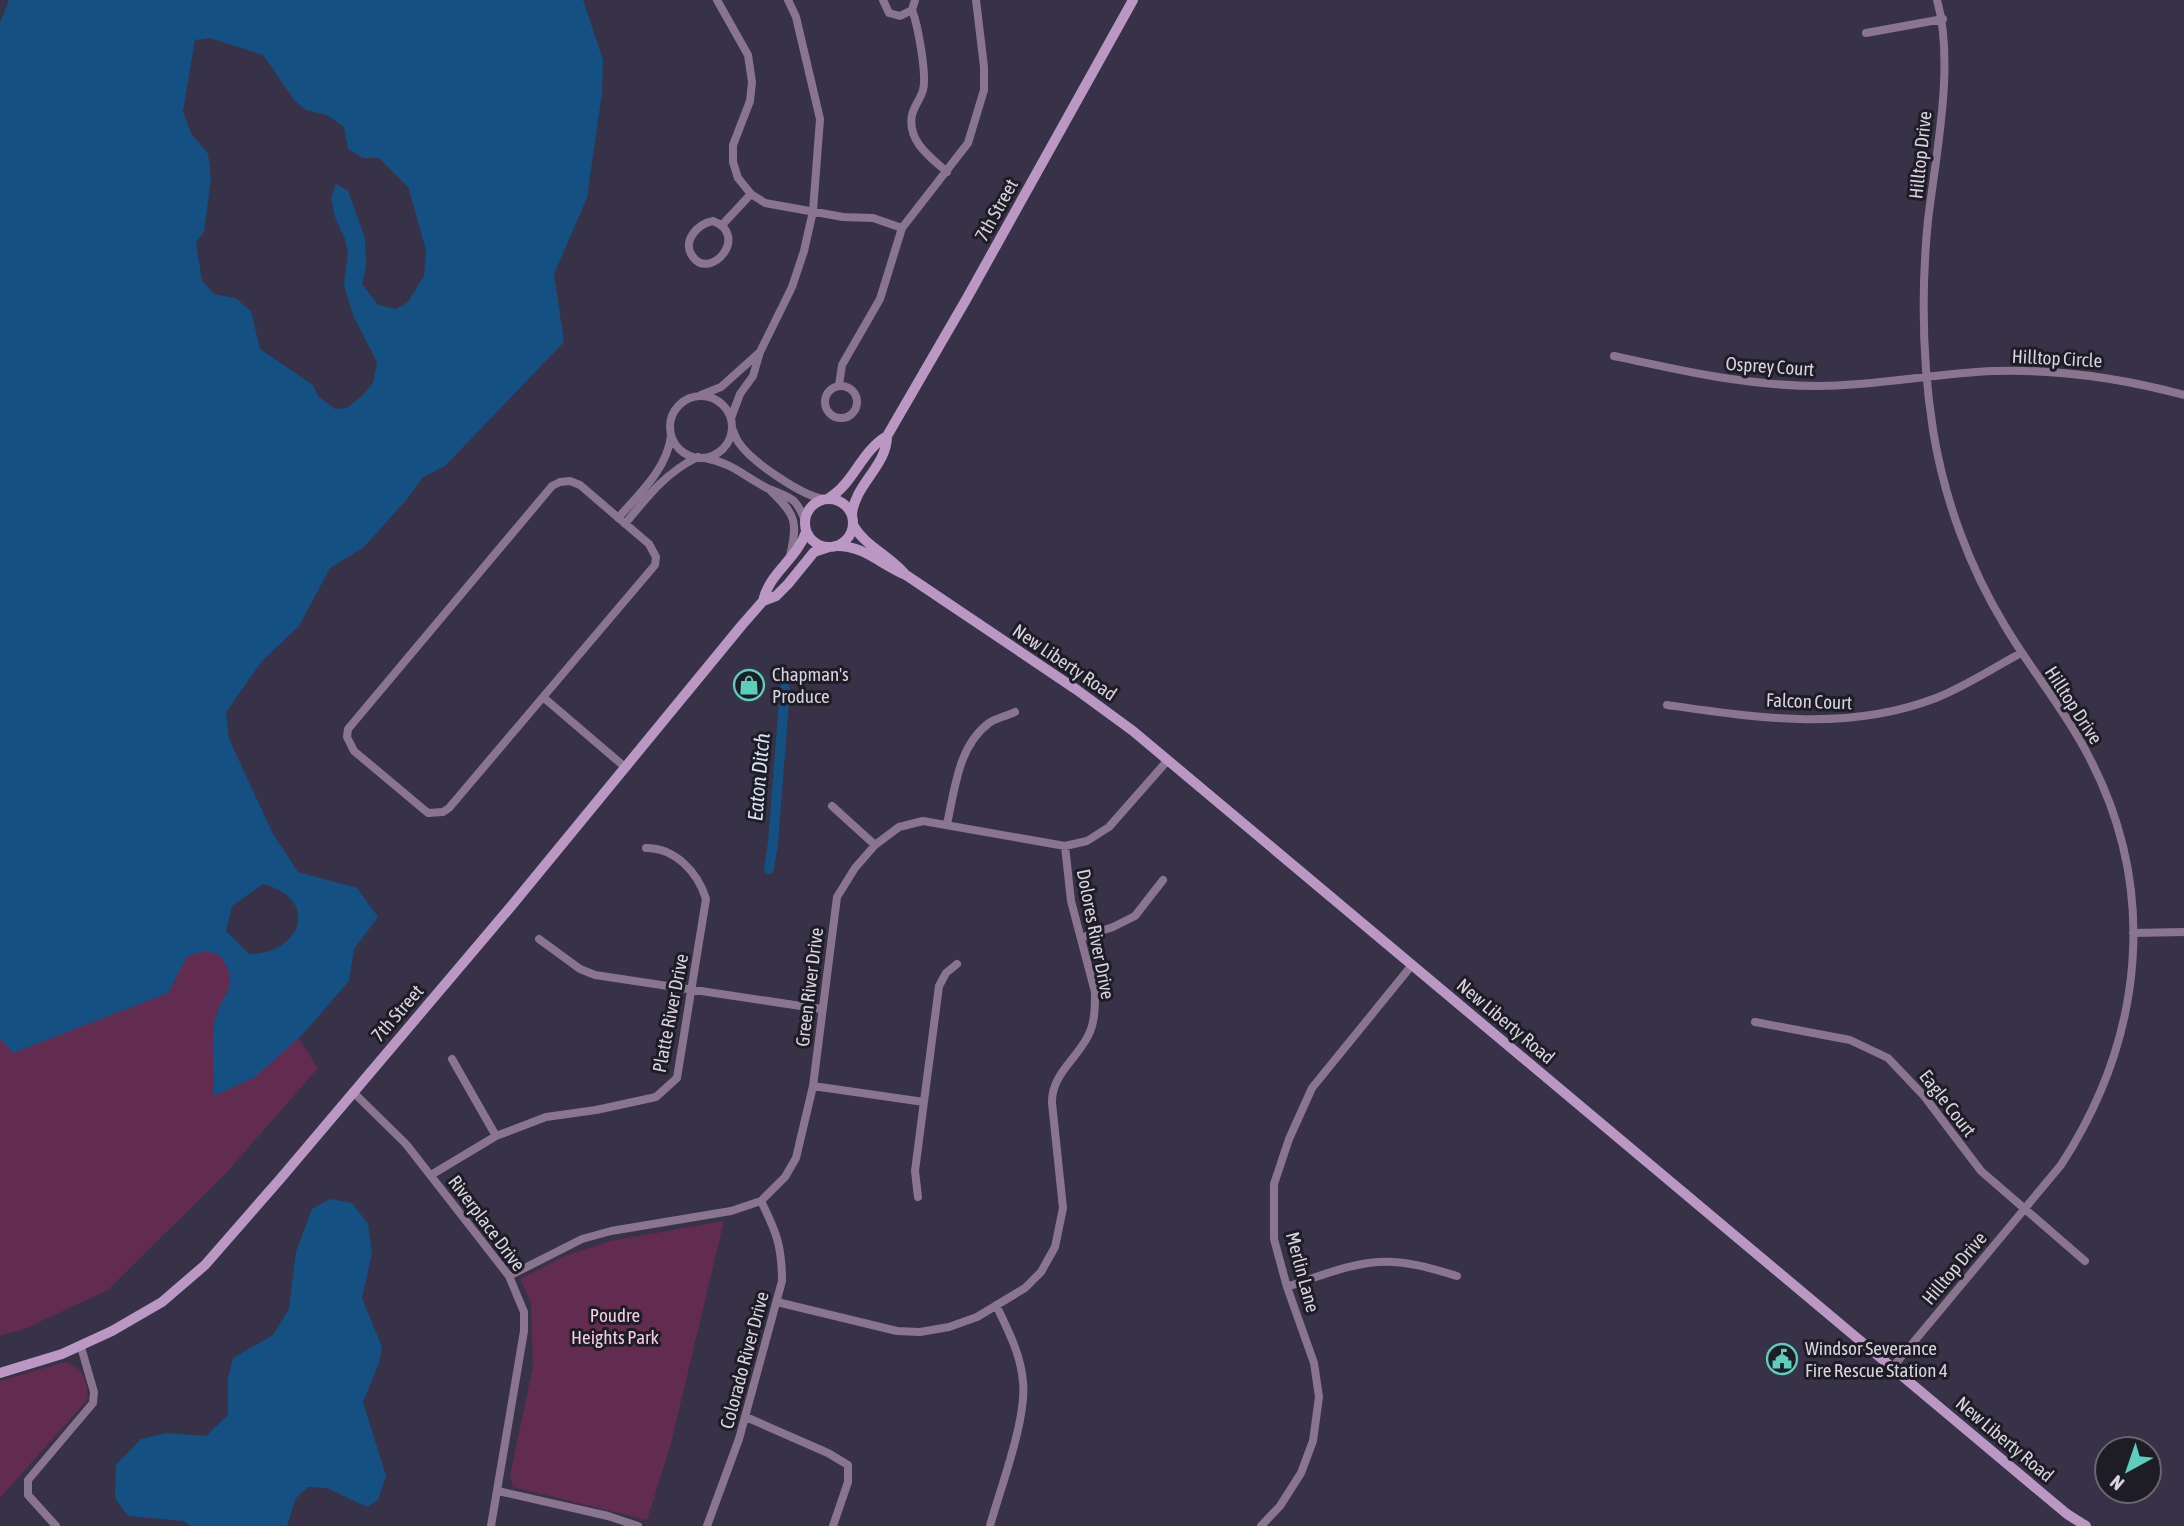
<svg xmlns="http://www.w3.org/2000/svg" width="2184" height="1526" viewBox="0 0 2184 1526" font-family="'Asap Condensed',sans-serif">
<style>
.green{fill:#622c50}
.water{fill:#155083;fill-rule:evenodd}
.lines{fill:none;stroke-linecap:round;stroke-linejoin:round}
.canal{stroke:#155083;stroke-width:10}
.street{stroke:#8a7590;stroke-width:8}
.secondary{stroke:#ba98c3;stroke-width:10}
.labels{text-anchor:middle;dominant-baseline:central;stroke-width:6;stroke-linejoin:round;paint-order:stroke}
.street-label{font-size:19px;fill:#d7d4e1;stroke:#1e1c25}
.poi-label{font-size:19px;fill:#d7d4e1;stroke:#1e1c25;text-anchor:start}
.park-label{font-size:19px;fill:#f3cce3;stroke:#1e1c25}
.water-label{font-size:21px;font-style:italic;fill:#d5e4f4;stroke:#1e1c25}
</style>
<rect width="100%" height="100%" fill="#373247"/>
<path class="green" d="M 178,913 L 273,998 L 318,1068 L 227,1172 L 108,1290 L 22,1330 L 0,1335 L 0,943 Z
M 724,1221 L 670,1447 L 647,1520 L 513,1487 L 510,1476 L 533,1366 L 531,1303 L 520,1279 L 565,1256 L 610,1241 Z
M 65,1362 C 84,1366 87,1381 88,1399 L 0,1498 L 0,1381 Z"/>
<path class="water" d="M 9,0 L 583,0 L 603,60 L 602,93 L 587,198 L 554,274 L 564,342 L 445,466 L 423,477 L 407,499 L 364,547 L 330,568 L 299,626 L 262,661 L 226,712 L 229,739 L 273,834 L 298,872 L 357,888 L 378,917 L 354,949 L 349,981 L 304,1033 L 255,1077 L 214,1096 C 214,1077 211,1036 215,1020 C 223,989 242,989 220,955 L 204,951 L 187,956 L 168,993 L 13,1053 L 0,1038 L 0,23 ZM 210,38 L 263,55 L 295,101 L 306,110 L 327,115 L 344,127 L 348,149 L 363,158 L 379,158 L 408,187 L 426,250 L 424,276 L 408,302 L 396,309 L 378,305 L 362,284 L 366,267 L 365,238 L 348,191 L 336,184 L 331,197 L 335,217 L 345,239 L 348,253 L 344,285 L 353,315 L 377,362 L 373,383 L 362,396 L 347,408 L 335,409 L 318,396 L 313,385 L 260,349 L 251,311 L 235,298 L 214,294 L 202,281 L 196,242 L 204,232 L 211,178 L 208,154 L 191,133 L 183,111 L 195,40 ZM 263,884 C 323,900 299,955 249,954 L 226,931 L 232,906 Z
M 330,1199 L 352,1203 L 368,1224 L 372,1253 L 362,1298 L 382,1347 L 379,1363 L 363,1402 L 386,1476 L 378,1500 L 367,1507 L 327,1488 L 308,1487 L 296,1498 L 287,1526 L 191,1526 L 184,1521 L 128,1516 L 115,1498 L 116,1465 L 141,1439 L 166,1433 L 206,1436 L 228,1415 L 228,1379 L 233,1358 L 273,1335 L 289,1309 L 296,1252 L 312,1209 Z"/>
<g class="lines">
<path class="canal" d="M 769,869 L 773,843 L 785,688"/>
<path class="street" d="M 717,0 L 748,55 L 752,82 L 750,101 L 733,145 L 733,162 L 738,178 L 751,194 L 765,203 L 843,217 L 873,218 L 902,228
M 883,0 L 889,13 L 900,16 L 912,10 L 915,0
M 912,10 C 918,25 927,75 923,90 C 921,98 914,106 912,115 C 907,141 930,157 947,172
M 1866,33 L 1943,19
M 713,221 C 750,235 711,281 693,257 C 681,242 697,224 713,221 Z
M 722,225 L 751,194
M 1614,356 C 1682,371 1748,386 1819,386 C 1878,386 1936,373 1994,371 C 2060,369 2121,378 2184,395
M 839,385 L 842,365 L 880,299 L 902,228 L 968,143 L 984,90 L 984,67 L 976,0
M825 402a16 16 0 1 1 32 0a16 16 0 1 1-32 0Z
M 701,395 L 721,387 L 760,352
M670 427a31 31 0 1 1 62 0a31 31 0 1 1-62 0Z
M 731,418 L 740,394 L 753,376 L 760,352 L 792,287 L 804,251 L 813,211 L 820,119 L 796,17 L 788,0
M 732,428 C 734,433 736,439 739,443 C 752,462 801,495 823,499
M 705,458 C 735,464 744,477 769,489 C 778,493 786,495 794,501 C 799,506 802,513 805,520
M 570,481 L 580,485 L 649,544 L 656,557 L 655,565 L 449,808 L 443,812 L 428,813 L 354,751 L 347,737 L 348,729 L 552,486 L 560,482 Z
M 771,491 C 796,515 798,522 790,556
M 618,518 C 639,494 667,469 671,436
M 625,524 C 647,497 666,472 698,457
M 543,697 L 626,768
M 1667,705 C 1758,718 1848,732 1936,698 C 1966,686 1993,668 2021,653
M 832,806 L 875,845
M 947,824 C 955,789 958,746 989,723 C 996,718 1007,716 1015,712
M 2133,933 L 2184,932
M 1081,938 L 1113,927 L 1135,916 L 1163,880
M 539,939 L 580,969 L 595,975 L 821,1009
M 1755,1022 L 1850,1040 L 1888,1058 L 1924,1096 L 1981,1171 L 2085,1261
M 452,1059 L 496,1136
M 813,1086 L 924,1102
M 353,1092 L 406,1144 L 509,1276 L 524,1312 L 524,1331 L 491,1526
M 431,1175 L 496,1136 L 546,1117 L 596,1110 L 656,1097 L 677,1078 L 706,899 C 698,872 675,848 646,848
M 918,1197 L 915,1171 L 939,986 L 946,973 L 957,964
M 509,1276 L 582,1239 L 611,1231 L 731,1211 L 761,1201 L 785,1177 L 796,1158 L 813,1086 L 837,897 L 855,868 L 875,845 L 899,827 L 923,821 L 1065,846 L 1087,841 L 1109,827 L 1167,761
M 1287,1287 C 1320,1276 1357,1260 1393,1262 C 1415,1263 1437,1270 1457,1276
M 777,1302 L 897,1331 L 920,1332 L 949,1327 L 977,1317 L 1025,1288 L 1041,1272 L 1055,1247 L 1063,1208 L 1052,1103 C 1051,1075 1076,1060 1088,1036 C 1095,1023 1095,1007 1095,992 L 1071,901 L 1065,846
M 1892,1368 L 2061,1165 C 2143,1039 2160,891 2088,755 C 2065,710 2031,670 2005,626 C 1969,567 1944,498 1933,430 C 1922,359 1921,291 1928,220 C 1936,154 1955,63 1937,0
M 746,1417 L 828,1453 L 848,1465 L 848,1482 L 833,1526
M 498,1491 L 608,1516 L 638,1526
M 56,1526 L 28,1495 L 28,1480 L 93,1403 L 94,1392 L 81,1347
M 707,1526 L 739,1439 L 782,1281 C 782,1246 776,1231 761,1201
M 990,1526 C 1000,1489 1027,1419 1023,1382 C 1021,1355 1008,1330 996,1305
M 1261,1526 L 1280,1506 L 1301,1473 L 1313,1441 L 1319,1397 L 1314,1363 L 1287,1287 L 1274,1239 L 1274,1184 L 1289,1139 L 1312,1088 L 1412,965"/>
<path class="secondary" d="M 829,498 C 854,483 861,451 887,436 L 967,298 L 1133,0
M805 523a24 24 0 1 1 48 0a24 24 0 1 1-48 0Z
M 852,514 C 855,484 887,466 887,436
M 853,525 C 865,546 889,555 904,573
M 835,546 C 864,545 881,565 906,575 L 1077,690 L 1133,731 L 1944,1411 L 2067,1514 L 2086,1526
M 763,601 C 769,573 797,559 806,532
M 0,1373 L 62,1354 L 112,1331 L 162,1302 L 205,1265 L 281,1178 L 513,904 L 742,625 L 763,601 L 776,596 L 788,584 L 814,552 L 829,547"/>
</g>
<defs>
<g id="shop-ring" transform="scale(1.575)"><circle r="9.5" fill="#1e1c25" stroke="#5ccebb" stroke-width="1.5"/><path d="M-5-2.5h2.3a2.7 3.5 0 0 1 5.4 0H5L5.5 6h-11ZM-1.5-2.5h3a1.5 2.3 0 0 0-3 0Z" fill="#5ccebb"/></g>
<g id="civic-ring" transform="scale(1.575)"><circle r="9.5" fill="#1e1c25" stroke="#5ccebb" stroke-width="1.5"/><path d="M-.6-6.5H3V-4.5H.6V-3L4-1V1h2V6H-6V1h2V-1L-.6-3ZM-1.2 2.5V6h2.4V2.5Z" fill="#5ccebb"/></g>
</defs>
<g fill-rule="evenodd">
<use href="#shop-ring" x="749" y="685"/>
<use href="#civic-ring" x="1782" y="1359"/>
</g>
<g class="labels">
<g class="street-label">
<text transform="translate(1920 155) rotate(-84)">Hilltop Drive</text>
<text transform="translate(996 210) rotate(-61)">7th Street</text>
<text transform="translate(2057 358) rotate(3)">Hilltop Circle</text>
<text transform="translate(1770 366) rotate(4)">Osprey Court</text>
<text transform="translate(1065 662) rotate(34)">New Liberty Road</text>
<text transform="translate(1809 701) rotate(2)">Falcon Court</text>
<text transform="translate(2074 705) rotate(57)">Hilltop Drive</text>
<text transform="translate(1096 934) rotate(79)">Dolores River Drive</text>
<text transform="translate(809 987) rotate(-83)">Green River Drive</text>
<text transform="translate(397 1013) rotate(-49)">7th Street</text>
<text transform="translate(670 1013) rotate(-79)">Platte River Drive</text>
<text transform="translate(1506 1021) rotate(40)">New Liberty Road</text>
<text transform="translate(1948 1103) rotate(52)">Eagle Court</text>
<text transform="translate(487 1223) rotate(53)">Riverplace Drive</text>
<text transform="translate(1954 1268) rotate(-50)">Hilltop Drive</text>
<text transform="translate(1303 1272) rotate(75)">Merlin Lane</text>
<text transform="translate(744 1360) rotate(-75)">Colorado River Drive</text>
<text transform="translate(2005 1439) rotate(40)">New Liberty Road</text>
</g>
<g class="poi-label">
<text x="772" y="674">Chapman's<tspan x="772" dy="22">Produce</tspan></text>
<text x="1805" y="1348">Windsor Severance<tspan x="1805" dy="22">Fire Rescue Station 4</tspan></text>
</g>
<g class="park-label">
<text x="615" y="1315">Poudre<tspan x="615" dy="22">Heights Park</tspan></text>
</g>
<g class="water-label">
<text transform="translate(758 777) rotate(-85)">Eaton Ditch</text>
</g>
</g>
<g transform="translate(2128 1470) rotate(220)"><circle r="33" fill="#1e1c25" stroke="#686670" stroke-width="2"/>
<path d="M0-5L12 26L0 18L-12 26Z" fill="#5ccebb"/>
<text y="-10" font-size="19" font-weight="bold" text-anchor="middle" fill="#d7d4e1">N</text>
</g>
</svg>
